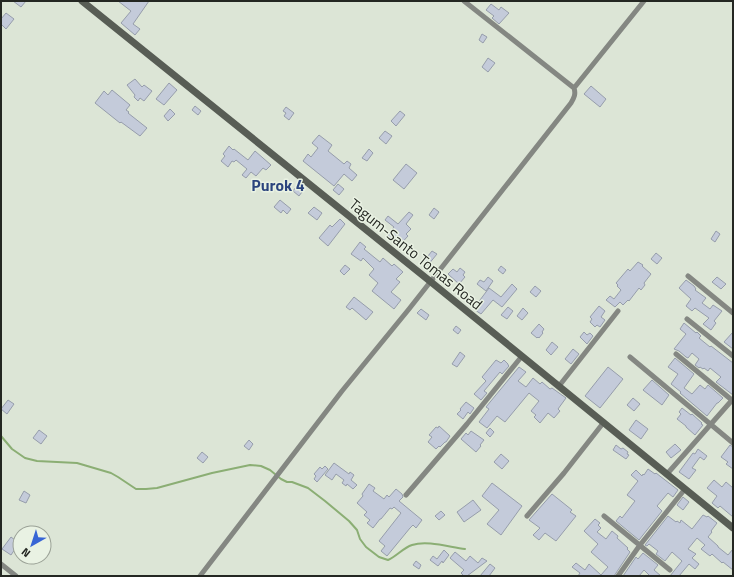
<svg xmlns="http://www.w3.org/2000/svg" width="734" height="577" viewBox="0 0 734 577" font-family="'Titillium Web',sans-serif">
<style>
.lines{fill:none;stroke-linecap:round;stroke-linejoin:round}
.stream{stroke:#8bae74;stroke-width:2}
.building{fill:#c4cbda;stroke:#969dab}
.minor{stroke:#848782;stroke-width:5}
.secondary{stroke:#585d55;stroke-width:7}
.labels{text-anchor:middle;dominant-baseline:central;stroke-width:3;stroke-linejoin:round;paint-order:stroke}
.street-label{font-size:15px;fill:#242722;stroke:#e9f2e3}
.neighbourhood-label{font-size:16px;font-weight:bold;fill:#2b447d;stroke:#e9f2e3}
</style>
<rect width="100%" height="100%" fill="#dce5d6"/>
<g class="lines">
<path class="stream" d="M 1,436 L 12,449 L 25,458 L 37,461 L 77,463 L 111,473 L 118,477 L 136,489 L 146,489 L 157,488 L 212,473 L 250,465 L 261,466 L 270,470 L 281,479 L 287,482 L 292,482 L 308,488 L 325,501 L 349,521 L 357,530 L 360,539 L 366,547 L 379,557 L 388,560 C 397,556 403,548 412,545 C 427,540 449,547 465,549"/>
</g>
<path class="building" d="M 13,1 L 26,1 L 21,7 Z
M 118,1 L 149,1 L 133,24 L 140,29 L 135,35 L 121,23 L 131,11 Z
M 491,4 L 499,10 L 501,7 L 509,13 L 499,24 L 492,18 L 494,16 L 486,10 Z
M 6,13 L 14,19 L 6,29 L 1,24 L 1,19 Z
M 482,34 L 487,37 L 483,43 L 479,40 Z
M 488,58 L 495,63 L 488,72 L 482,67 Z
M 135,79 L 142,87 L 144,85 L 152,91 L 144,101 L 140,98 L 138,101 L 134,97 L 135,95 L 127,85 Z
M 169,83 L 177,90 L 164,105 L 156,99 Z
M 591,86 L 606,99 L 600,107 L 584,94 Z
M 112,90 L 130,105 L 126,110 L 129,112 L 128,113 L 147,128 L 140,136 L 121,122 L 120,123 L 95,103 L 104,91 L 108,95 Z
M 195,106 L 201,111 L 198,115 L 192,110 Z
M 286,107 L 294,113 L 289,120 L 284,116 L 286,113 L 283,111 Z
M 170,109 L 175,114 L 168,121 L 164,116 Z
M 400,111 L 405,115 L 396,126 L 391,121 Z
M 385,131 L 392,136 L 386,144 L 379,138 Z
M 319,135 L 332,145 L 328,151 L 344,164 L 347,161 L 351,164 L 349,168 L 357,175 L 352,181 L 344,174 L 334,186 L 303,161 L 308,154 L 311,157 L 318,148 L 312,143 Z
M 229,146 L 233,150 L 234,149 L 248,160 L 255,151 L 271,165 L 266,170 L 263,168 L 256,176 L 251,172 L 246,178 L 242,175 L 247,169 L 236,160 L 234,162 L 232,161 L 228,167 L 221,161 L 225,156 L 223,154 Z
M 369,149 L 373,153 L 367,161 L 362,158 Z
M 406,164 L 417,173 L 404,189 L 393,180 Z
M 338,184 L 344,189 L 339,195 L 333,190 Z
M 296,187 L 302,192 L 299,196 L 293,191 Z
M 280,200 L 291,209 L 287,214 L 283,210 L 281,213 L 274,207 Z
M 314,207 L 322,213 L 317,220 L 308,213 Z
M 434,208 L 439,212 L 434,219 L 429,215 Z
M 409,212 L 413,215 L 406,224 L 411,229 L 406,234 L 408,236 L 398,247 L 387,237 L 394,227 L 385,220 L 388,216 L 398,224 Z
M 340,219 L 345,224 L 328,246 L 319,238 L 330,225 L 332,227 Z
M 716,231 L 720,234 L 715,242 L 711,239 Z
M 360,242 L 366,247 L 364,249 L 380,262 L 383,258 L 392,266 L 394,264 L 403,272 L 396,279 L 400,282 L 391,292 L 401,300 L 394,309 L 372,291 L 378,283 L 369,275 L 374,269 L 363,258 L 361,261 L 351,254 Z
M 432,251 L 437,254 L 428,265 L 424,261 Z
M 656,253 L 662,258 L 657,264 L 651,259 Z
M 638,262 L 643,265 L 642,266 L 651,274 L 644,283 L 645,285 L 641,290 L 639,288 L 629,301 L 628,300 L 623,305 L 620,302 L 615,307 L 606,300 L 610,296 L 614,299 L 621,290 L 617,286 L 618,285 L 616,283 L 628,269 L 630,271 Z
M 345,265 L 350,269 L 344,275 L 340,271 Z
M 501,266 L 506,270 L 503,274 L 498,270 Z
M 460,268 L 465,272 L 463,275 L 465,277 L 459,284 L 448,274 L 453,269 L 457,272 Z
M 488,277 L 493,281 L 486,291 L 477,284 L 480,280 L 484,282 Z
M 717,277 L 726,284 L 721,289 L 712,282 Z
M 686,280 L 694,286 L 696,289 L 695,290 L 706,298 L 702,303 L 710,309 L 713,305 L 722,311 L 714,321 L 716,323 L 711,330 L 703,324 L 709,318 L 695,308 L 692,311 L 686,306 L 691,299 L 679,288 Z
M 512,284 L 517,289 L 502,307 L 493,300 L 481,314 L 475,310 L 479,305 L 477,304 L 489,288 L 501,297 Z
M 535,286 L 541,291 L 536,297 L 530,292 Z
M 354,297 L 373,312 L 366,320 L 352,308 L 350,310 L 346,307 Z
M 599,306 L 605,311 L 601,317 L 605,320 L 600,327 L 597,325 L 595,327 L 590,322 L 592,319 L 590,317 Z
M 508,307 L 513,311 L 507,319 L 501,315 Z
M 523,308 L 528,313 L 522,320 L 517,316 Z
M 421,309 L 429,315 L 426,320 L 417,313 Z
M 684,323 L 696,333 L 697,332 L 701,336 L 699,338 L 710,347 L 711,346 L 733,363 L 733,395 L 716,382 L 721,377 L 710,368 L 708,371 L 704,368 L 703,369 L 700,367 L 699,368 L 695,365 L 699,359 L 692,353 L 688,358 L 686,357 L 679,351 L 674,349 L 686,334 L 680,329 Z
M 539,324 L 544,329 L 542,332 L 543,333 L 539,338 L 538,337 L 537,338 L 531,333 Z
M 456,326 L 461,330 L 458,334 L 453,330 Z
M 584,332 L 587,335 L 590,333 L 593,336 L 587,344 L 580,337 Z
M 733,332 L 733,349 L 724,342 Z
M 552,342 L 558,347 L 551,355 L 546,350 Z
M 573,349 L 579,354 L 571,364 L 565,359 Z
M 460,352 L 465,356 L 457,367 L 452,364 Z
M 675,358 L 694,374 L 684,388 L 692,394 L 700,385 L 705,389 L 708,385 L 723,398 L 718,403 L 717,403 L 707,416 L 680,393 L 681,392 L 671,384 L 678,374 L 668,367 Z
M 496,360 L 501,363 L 504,360 L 508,364 L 508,365 L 509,366 L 502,374 L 500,372 L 484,391 L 487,393 L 481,400 L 474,394 L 486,381 L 482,377 Z
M 519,367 L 526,372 L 518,381 L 526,387 L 533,378 L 540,384 L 542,382 L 550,389 L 552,388 L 566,398 L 558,409 L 560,411 L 554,418 L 548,413 L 540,423 L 534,417 L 536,415 L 531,411 L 539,401 L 529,393 L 505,422 L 497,416 L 487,428 L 479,422 L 489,409 L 486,407 Z
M 608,367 L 623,379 L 600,408 L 585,396 Z
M 652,380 L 669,395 L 662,405 L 643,390 Z
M 633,398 L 640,404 L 634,411 L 627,405 Z
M 8,400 L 14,404 L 7,414 L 1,409 Z
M 466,402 L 474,408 L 470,414 L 468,412 L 463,419 L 457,414 L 461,410 L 460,409 Z
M 682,408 L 691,415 L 692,414 L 702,423 L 701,424 L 703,425 L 695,435 L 686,427 L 686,426 L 677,419 L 681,414 L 679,412 Z
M 636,420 L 648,429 L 641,439 L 629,430 Z
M 439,426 L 450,436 L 446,442 L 445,442 L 440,447 L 439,446 L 436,449 L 428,442 L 432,437 L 429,435 L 436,427 L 438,428 Z
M 490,428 L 494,432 L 490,437 L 486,433 Z
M 39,430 L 47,436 L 41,444 L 33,438 Z
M 471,431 L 484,440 L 480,445 L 481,446 L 476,452 L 461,439 L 466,433 L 468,435 Z
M 249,440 L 253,444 L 249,450 L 244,446 Z
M 675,444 L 681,450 L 671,458 L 666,452 Z
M 616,445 L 621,449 L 623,448 L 628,452 L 627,454 L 629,455 L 626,459 L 613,450 Z
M 730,445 L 733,447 L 733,469 L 726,464 L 728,462 L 721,457 Z
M 698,449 L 707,456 L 704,460 L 700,457 L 692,468 L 696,470 L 689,479 L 679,472 L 693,453 L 695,454 Z
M 202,452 L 208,457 L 203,463 L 197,458 Z
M 501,454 L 509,461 L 502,469 L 494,462 Z
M 334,463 L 349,474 L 350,472 L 354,475 L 351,480 L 357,485 L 353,489 L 347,484 L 346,486 L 342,483 L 344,480 L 336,474 L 332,480 L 325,475 Z
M 325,466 L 328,469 L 317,482 L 314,479 L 316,476 L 314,474 L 320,467 L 322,469 Z
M 648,469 L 655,474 L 656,473 L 678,490 L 673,497 L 668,493 L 657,506 L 662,511 L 639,540 L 616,521 L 620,516 L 622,518 L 635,501 L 627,495 L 638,481 L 631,475 L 636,470 L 642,476 L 643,474 L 644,475 Z
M 714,480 L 722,487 L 726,482 L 733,488 L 733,517 L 720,506 L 718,508 L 712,503 L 717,496 L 707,488 Z
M 492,483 L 522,506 L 501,535 L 487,524 L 499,510 L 482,496 Z
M 369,484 L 375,488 L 373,491 L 384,499 L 387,495 L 389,497 L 396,489 L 402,494 L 403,497 L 399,501 L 422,520 L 416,528 L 413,525 L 410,528 L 387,556 L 381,551 L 385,546 L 379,541 L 401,513 L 394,507 L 392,509 L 390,508 L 381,519 L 380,519 L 373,528 L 367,523 L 370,520 L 364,515 L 367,512 L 357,503 L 363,496 L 362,494 Z
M 24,491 L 30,495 L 26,503 L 19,500 Z
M 552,494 L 572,510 L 570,512 L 576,516 L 556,541 L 545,533 L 539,540 L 533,535 L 540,528 L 529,520 Z
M 683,497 L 689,502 L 683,510 L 677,505 Z
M 473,500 L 481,510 L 464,522 L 457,512 Z
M 441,511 L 445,515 L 439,520 L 435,516 Z
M 703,515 L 707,517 L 708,516 L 717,523 L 711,531 L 712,532 L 708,537 L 718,546 L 718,547 L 728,555 L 733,549 L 733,570 L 723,562 L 722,563 L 712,554 L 710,556 L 701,549 L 705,545 L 697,538 L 688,549 L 696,554 L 692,558 L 699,564 L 695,569 L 689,564 L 679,576 L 670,576 L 682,561 L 672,552 L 665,561 L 656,554 L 658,551 L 649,544 L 647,546 L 645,545 L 668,516 L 676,522 L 677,521 L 680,523 L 681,520 L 692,529 Z
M 595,519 L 600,523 L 598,525 L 601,528 L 597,532 L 606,539 L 612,531 L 618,536 L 617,538 L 628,548 L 627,549 L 630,552 L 614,576 L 578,576 L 580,573 L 572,567 L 576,563 L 585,570 L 589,564 L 601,575 L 608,567 L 591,552 L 598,544 L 584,531 Z
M 11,537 L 19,543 L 11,555 L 2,549 Z
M 444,550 L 449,555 L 443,563 L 442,561 L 438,566 L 430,560 L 433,556 L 437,559 Z
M 455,552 L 466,561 L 470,556 L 478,563 L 482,558 L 487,561 L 467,576 L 464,576 L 461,573 L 464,570 L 450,558 Z
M 643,553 L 658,565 L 654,570 L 661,576 L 650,576 L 644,570 L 639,576 L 623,576 L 636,557 L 638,559 Z
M 416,561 L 421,565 L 419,569 L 413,565 Z
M 490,564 L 495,568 L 489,576 L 480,576 Z"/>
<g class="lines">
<path class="minor" d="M 464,1 L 574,88
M 688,276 L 733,313
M 687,319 L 733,356
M 676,354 L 733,401
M 630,357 L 733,443
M 559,386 L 618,311
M 667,474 L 733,399
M 406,495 L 467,424 L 522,356
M 527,516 L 564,473 L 604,422
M 604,516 L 670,570
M 1,564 L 16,576
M 200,576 L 342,391 L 409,309 L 571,103 C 574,98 576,94 574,88 L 644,1
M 618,576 L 640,545 L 685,489"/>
<path class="secondary" d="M 82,1 L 431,282 L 733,528"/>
</g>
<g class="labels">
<g class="street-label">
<text transform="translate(416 254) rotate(39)">Tagum-Santo Tomas Road</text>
</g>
<g class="neighbourhood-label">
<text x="278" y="185">Purok 4</text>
</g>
</g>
<rect width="734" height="577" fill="none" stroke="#242722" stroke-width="4"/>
<g transform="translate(32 545) rotate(219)"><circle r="19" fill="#e9f2e3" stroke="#9aa196"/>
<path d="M0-3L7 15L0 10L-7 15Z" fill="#3765d5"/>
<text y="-6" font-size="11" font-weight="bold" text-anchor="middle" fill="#242722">N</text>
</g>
</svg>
